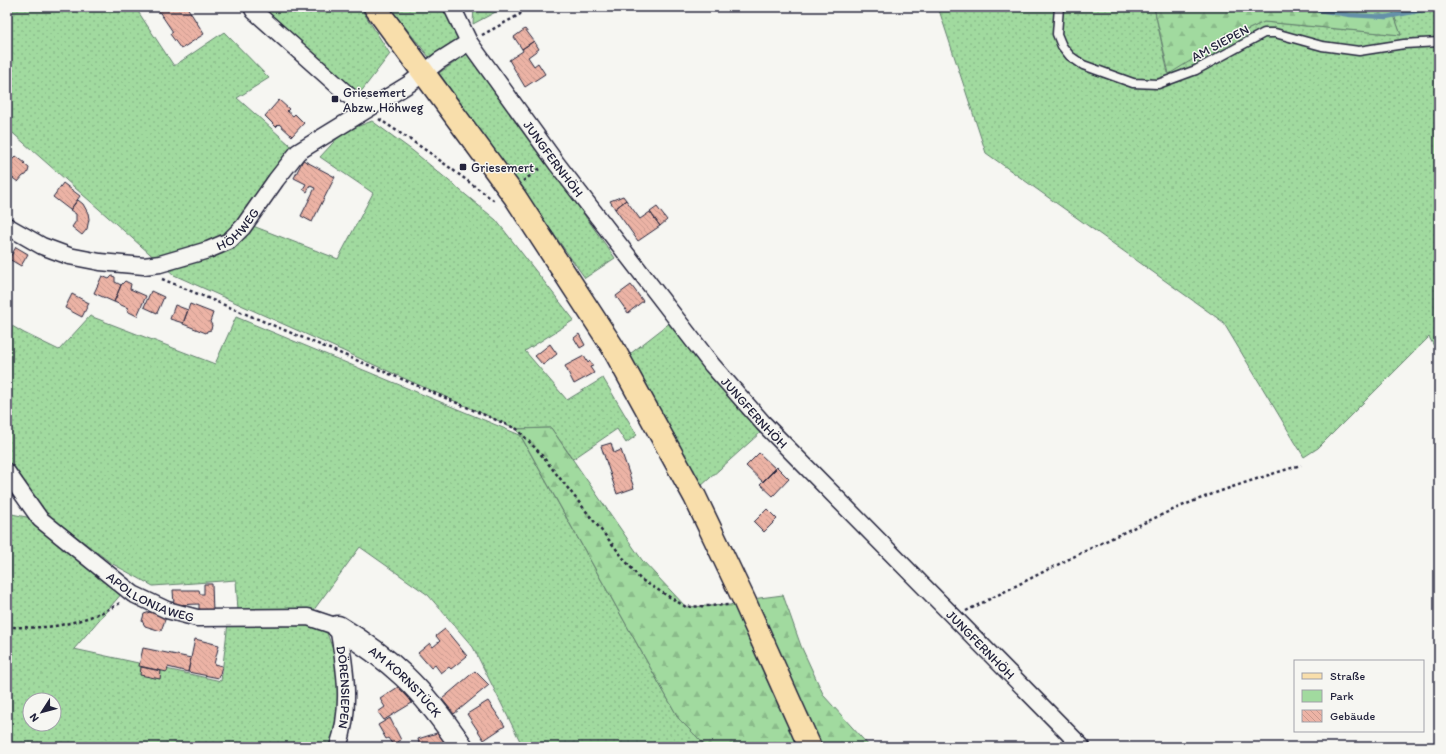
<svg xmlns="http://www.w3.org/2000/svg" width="1446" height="754" viewBox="0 0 1446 754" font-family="Itim,sans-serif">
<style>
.green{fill:url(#green-dots);stroke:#627e6d;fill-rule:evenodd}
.forest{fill:url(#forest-firs);stroke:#627e6d}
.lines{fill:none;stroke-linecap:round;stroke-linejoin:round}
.stream{stroke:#6591a9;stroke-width:4.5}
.building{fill:url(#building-back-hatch);stroke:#22223b}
.lane-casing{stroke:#22223b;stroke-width:11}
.street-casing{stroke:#22223b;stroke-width:19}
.secondary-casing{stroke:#22223b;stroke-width:25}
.primary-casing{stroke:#22223b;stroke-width:25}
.path{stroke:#22223b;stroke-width:2.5;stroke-dasharray:3 3;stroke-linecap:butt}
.lane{stroke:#f6f6f2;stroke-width:8}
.street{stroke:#f6f6f2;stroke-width:16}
.secondary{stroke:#f6f6f2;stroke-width:22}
.primary{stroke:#f8deab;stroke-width:22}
.poi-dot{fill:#22223b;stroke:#f6f6f2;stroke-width:1.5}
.labels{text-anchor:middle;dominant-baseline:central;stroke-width:3;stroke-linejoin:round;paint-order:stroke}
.street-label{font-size:13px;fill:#22223b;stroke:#f6f6f2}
.poi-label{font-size:13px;fill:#22223b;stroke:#f6f6f2;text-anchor:start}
</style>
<defs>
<pattern id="green-dots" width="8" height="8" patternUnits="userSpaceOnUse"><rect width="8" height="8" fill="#a1da9f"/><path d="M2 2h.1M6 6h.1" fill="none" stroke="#8abb8a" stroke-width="1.8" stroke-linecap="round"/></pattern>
<pattern id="forest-firs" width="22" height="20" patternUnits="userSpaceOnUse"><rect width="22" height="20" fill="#a1da9f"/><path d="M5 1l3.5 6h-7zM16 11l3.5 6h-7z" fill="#8abb8a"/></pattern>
<pattern id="building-back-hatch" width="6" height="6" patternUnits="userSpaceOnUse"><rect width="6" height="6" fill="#ecb3a5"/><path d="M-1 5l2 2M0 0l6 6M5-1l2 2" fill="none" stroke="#ca9a8f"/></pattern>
</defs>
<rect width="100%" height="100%" fill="#f6f6f2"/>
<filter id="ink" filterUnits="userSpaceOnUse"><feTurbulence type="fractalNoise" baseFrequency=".025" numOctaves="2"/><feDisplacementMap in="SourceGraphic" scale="8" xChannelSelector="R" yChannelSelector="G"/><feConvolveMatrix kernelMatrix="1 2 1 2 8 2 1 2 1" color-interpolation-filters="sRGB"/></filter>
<g filter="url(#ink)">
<path class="green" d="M 7,7 L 135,7 L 174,66 L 224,32 L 269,78 L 237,98 L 298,152 L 253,226 L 338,259 L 373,193 L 320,157 L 343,132 L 372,121 L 413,151 L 496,220 L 574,320 L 525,351 L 567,400 L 603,378 L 637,435 L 626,443 L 617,429 L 573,459 L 551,428 L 517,429 L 174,275 L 7,128 Z
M 252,7 L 360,7 L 390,54 L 360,93 L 254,11 Z
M 389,7 L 444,7 L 461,39 L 429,57 Z
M 474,7 L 505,7 L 473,24 Z
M 938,7 L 1154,7 L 1168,73 L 1221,42 L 1264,22 L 1401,35 L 1391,7 L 1439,7 L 1439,355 L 1429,337 L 1318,448 L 1304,457 L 1223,322 L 986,153 Z
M 469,53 L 615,258 L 585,278 L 439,73 Z
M 90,316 L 215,364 L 236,317 L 520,435 L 679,719 L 707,747 L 523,747 L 473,647 L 428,595 L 360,547 L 313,611 L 238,611 L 236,580 L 153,586 L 111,563 L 47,514 L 7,459 L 7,323 L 24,333 L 59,350 Z
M 671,322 L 760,433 L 700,487 L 626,357 Z
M 7,513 L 36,519 L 123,592 L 74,649 L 221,681 L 228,623 L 308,622 L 327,633 L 342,675 L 334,739 L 329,747 L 7,747 ZM 30,700 L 54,700 L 54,724 L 30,724 Z"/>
<path class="forest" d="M 1154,7 L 1391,7 L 1401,35 L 1264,22 L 1221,42 L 1169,74 Z
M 551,428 L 642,560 L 686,607 L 730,605 L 744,600 L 783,595 L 801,646 L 824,696 L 870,747 L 707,747 L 679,719 L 517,429 Z"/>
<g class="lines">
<path class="stream" d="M 1300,7 L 1350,15 L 1386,17 L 1439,7"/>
</g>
<path class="building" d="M 156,7 L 187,7 L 204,34 L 181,49 L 170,34 L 173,32 Z
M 525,29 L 534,41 L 522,49 L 514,37 Z
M 534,41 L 539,49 L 528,57 L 534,66 L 538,63 L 545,74 L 525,87 L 509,60 L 523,51 L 522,49 Z
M 279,100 L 289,109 L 287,111 L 293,116 L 295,114 L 304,123 L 292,136 L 279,124 L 276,127 L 265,116 Z
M 16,156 L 25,163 L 24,164 L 29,168 L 28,172 L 26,175 L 23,176 L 18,182 L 10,176 L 8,178 L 7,177 L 7,161 L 9,158 L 12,160 Z
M 303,160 L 335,177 L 312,222 L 301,216 L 315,188 L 310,186 L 307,192 L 303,189 L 306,184 L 294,178 Z
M 63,183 L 80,196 L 70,210 L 53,197 Z
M 623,196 L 626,200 L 615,209 L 610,201 Z
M 78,200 L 83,204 L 88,213 L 89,219 L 87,229 L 82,235 L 72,227 L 76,221 L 76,214 L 70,210 Z
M 626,200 L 640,219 L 650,212 L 660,226 L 638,241 L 615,209 Z
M 657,207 L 667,220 L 660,226 L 650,212 Z
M 16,247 L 28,254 L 21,266 L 9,259 Z
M 102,276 L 109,279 L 112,276 L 115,277 L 115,282 L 121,285 L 114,302 L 94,293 Z
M 125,281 L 131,284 L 130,289 L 146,296 L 137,316 L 127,311 L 128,308 L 114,302 L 121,285 Z
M 631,285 L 643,301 L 628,313 L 616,296 Z
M 151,291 L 164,297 L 157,313 L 144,307 Z
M 72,294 L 89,303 L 82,317 L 65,308 Z
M 190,304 L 213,313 L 210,322 L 212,325 L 211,330 L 207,331 L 206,333 L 183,324 Z
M 175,305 L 188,310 L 183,323 L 170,319 Z
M 579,334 L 585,345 L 580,348 L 574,338 Z
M 550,344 L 557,354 L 543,365 L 535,356 Z
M 584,356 L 588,363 L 590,361 L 593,366 L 590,367 L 594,373 L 574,384 L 565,366 Z
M 611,443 L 614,453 L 621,450 L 634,488 L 617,494 L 601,446 Z
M 759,453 L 776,469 L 763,482 L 746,466 Z
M 777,467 L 789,479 L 773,496 L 760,484 Z
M 767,509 L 777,519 L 764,532 L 754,522 Z
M 204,584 L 212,584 L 213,612 L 199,613 L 199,604 L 174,605 L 173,590 L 199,590 L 200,594 L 204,594 Z
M 150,612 L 166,617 L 161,631 L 145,626 L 142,621 L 144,614 Z
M 445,629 L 467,656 L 451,669 L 449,667 L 441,673 L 435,665 L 431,668 L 418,653 L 430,643 L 433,647 L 440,641 L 436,636 Z
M 195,639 L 219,645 L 214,664 L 222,666 L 219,678 L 188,672 Z
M 143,648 L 191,658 L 188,672 L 168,667 L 167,672 L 139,666 Z
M 141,667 L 161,671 L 160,679 L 140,675 Z
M 475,671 L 489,685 L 454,714 L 442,699 Z
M 401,685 L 412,703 L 384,720 L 378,712 L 385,707 L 380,699 Z
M 488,701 L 505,726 L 484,740 L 467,714 Z
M 390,718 L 401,740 L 393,745 L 388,738 L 386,739 L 378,725 Z
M 443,731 L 449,747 L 420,747 L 418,739 Z"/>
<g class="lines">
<g class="lane-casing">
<path id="lane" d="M 1059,7 L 1057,34 L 1062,46 L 1070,56 L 1083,65 L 1133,83 L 1158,84 L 1196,70 L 1264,33 L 1275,33 L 1322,46 L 1359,51 L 1404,44 L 1439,42"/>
</g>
<g class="street-casing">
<g id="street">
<path d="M 252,7 L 254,11 L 365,110"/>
<path id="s1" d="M 452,7 L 469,42 L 557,164 L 712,365 L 763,423 L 1082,747"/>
<path id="s2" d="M 7,226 L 42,246 L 69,256 L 100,262 L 144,266 L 160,264 L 208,250 L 229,241 L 243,227 L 276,180 L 298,152 L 409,84 L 439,61 L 469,42"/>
<path id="s3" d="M 7,472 L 40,519 L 133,594 L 167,610 L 197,618 L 308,617 L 338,627 C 345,666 352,708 338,747"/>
</g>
</g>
<g class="secondary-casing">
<g id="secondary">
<path id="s4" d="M 338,627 C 361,641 384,657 404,676 C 426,697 445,722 462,747"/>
</g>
</g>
<g class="primary-casing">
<path id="primary" d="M 375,7 L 515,197 L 612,346 L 695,497 L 744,600 L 810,747"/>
</g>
<path class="path" d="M 482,35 L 519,15 L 527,7
M 379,119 L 430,153 L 496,202
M 523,181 L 542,167
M 162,279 L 404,380 L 517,429 L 539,452 L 640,579 L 686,607 L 728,605
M 966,611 C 1036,576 1106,539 1177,508 C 1217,491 1259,478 1301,465
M 7,627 C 19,627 32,628 44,627 C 67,626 101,615 120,603"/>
<use href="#lane" class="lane"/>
<use href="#street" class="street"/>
<use href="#secondary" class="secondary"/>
<use href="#primary" class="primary"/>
</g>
</g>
<g class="poi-dot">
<rect x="331" y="95" width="8" height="8" rx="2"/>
<rect x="459" y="163" width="8" height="8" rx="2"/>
</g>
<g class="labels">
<g class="street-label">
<text transform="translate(1220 43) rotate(-28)">AM SIEPEN</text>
<text stroke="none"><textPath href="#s1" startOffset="183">JUNGFERNHÖH</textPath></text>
<text stroke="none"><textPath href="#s2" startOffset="248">HÖHWEG</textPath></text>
<text stroke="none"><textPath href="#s1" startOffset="507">JUNGFERNHÖH</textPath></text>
<text stroke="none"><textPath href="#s3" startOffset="194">APOLLONIAWEG</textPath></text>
<text stroke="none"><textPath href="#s1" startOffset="831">JUNGFERNHÖH</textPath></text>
<text stroke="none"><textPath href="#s4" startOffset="87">AM KORNSTÜCK</textPath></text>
<text stroke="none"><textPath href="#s3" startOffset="449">DÖRENSIEPEN</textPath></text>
</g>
<g class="poi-label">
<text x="343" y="92">Griesemert<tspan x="343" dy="15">Abzw. Höhweg</tspan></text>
<text x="471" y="167">Griesemert</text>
</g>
</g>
<rect width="1446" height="754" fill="none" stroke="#f6f6f2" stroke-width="24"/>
<rect x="12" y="12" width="1422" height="730" fill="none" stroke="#22223b" stroke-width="1.5" filter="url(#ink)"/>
<rect x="1294" y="660" width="130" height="72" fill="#f6f6f2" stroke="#a1a1a9"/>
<rect x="1302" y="673" width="20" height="6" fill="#f8deab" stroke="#a1a1a9"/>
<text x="1330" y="680" font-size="12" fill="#22223b">Straße</text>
<rect x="1302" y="690" width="20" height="12" fill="#a1da9f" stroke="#a1a1a9"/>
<text x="1330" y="700" font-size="12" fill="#22223b">Park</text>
<rect x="1302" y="710" width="20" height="12" fill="url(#building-back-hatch)" stroke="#a1a1a9"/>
<text x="1330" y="720" font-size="12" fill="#22223b">Gebäude</text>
<g transform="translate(42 712) rotate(234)"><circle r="19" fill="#f6f6f2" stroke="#a1a1a9"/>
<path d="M0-3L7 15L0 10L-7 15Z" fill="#22223b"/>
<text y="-6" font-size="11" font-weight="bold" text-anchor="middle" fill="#22223b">N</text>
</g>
</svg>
